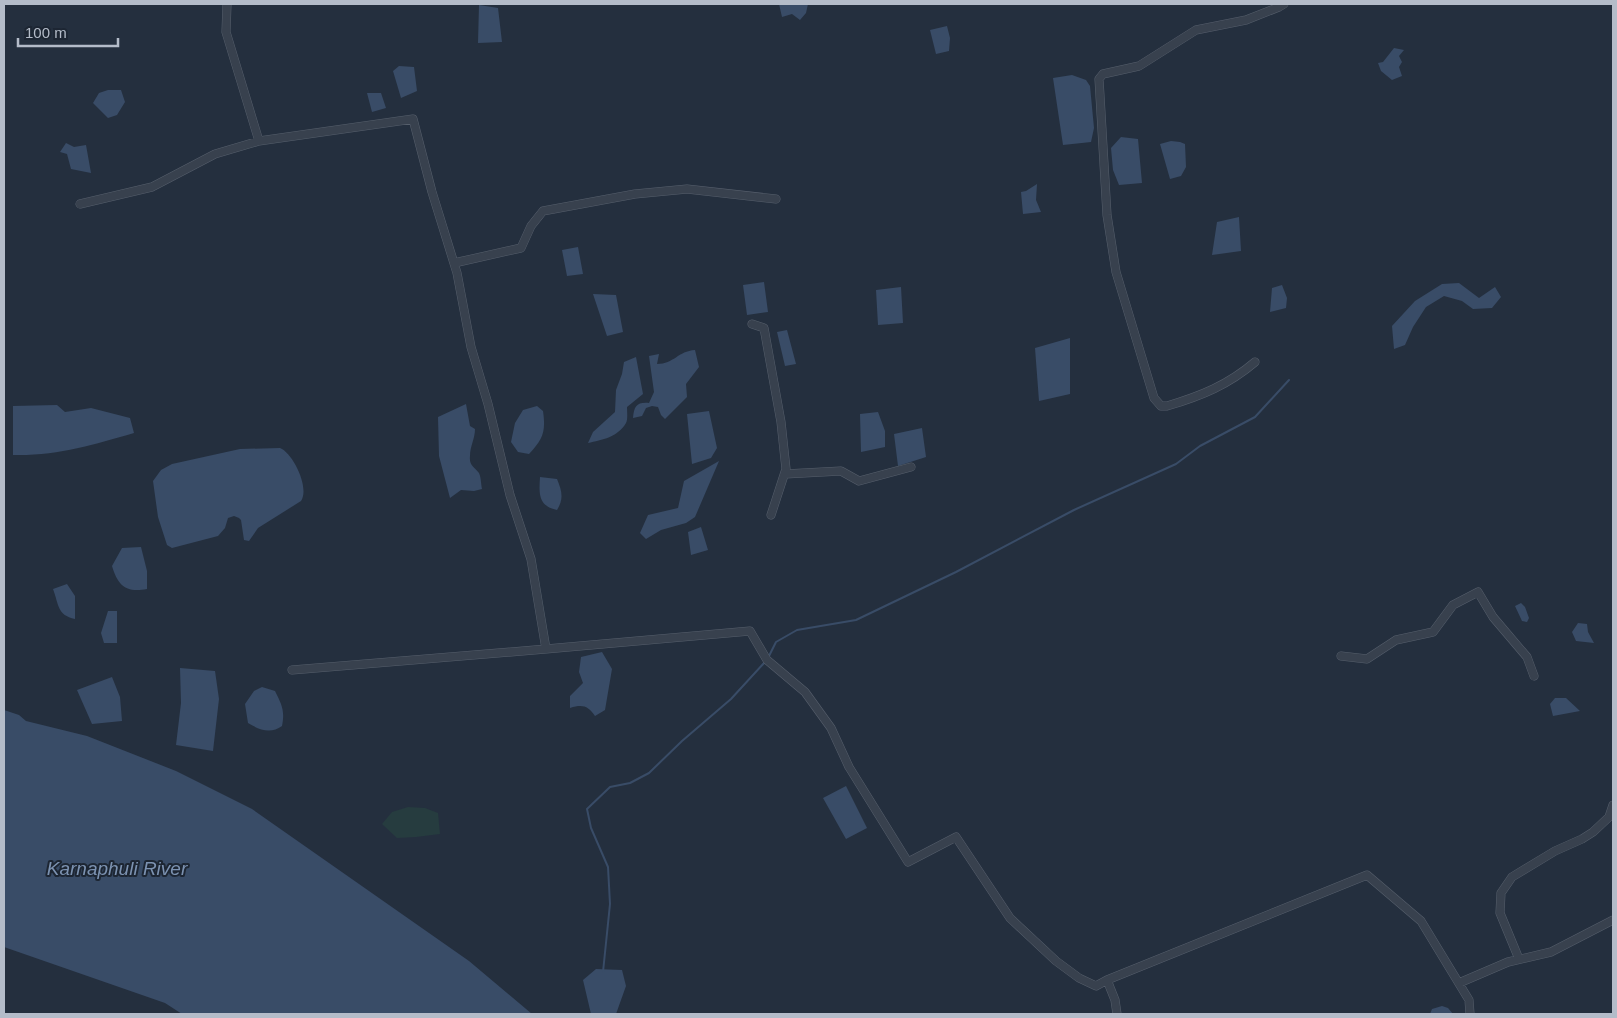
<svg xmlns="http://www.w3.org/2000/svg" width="1617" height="1018" viewBox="0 0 1617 1018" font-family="Helvetica,sans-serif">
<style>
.green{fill:#263c3f}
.water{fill:#394c67}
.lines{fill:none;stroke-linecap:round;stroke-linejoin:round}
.stream{stroke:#394c67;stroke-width:2}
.minor-casing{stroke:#565f6c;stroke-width:9}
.minor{stroke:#38414e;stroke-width:8}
.labels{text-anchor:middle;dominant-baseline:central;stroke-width:4;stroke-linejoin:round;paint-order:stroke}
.water-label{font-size:19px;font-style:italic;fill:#7c92b1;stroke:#1d2633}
</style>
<rect width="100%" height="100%" fill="#242f3e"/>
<path class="green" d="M 408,807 L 425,808 L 438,813 L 440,834 L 416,837 L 397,838 L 382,824 L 392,812 Z"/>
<path class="water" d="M 779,4 L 808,4 L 806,13 L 800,20 L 792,14 L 782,17 Z
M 479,5 L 498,8 L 502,42 L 478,43 Z
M 947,26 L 950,38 L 949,51 L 936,54 L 930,30 Z
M 1394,48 L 1404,50 L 1399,56 L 1402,62 L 1399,67 L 1402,76 L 1392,80 L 1381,71 L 1378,63 L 1383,62 Z
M 399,66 L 414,67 L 417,91 L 401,98 L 393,71 Z
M 1072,75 L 1086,80 L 1090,86 L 1094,128 L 1091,142 L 1063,145 L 1053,78 Z
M 108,90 L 121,90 L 125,102 L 117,115 L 108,118 L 93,103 L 99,93 Z
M 367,93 L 381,93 L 386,108 L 372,112 Z
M 1121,137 L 1138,139 L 1142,183 L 1119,185 L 1113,170 L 1111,148 Z
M 1171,141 L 1180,142 L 1185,144 L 1186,167 L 1181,176 L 1170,179 L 1160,144 Z
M 66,143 L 74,147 L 86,145 L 91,173 L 71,169 L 67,154 L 60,152 Z
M 1037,184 L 1036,200 L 1041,212 L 1023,214 L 1021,192 L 1026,191 Z
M 1239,217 L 1241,251 L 1212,255 L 1217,222 Z
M 578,247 L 583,274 L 567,276 L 562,250 Z
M 764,282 L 768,312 L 747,315 L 743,285 Z
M 1459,283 L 1479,298 L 1495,287 L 1501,297 L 1492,308 L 1473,309 L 1462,301 L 1444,296 L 1426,307 L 1413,327 L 1405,345 L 1394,349 L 1392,326 L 1415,301 L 1442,284 Z
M 1282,285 L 1287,298 L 1286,308 L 1270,312 L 1272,288 Z
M 901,287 L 903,323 L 878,325 L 876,290 Z
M 593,294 L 616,295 L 623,332 L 607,336 Z
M 787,330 L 796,364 L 785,366 L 777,332 Z
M 1070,338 L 1070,394 L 1039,401 L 1035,348 Z
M 695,350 L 699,367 L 686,384 L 687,397 L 665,419 L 661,415 L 658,407 L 652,406 L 646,408 L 642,416 L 633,418 C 634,406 637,402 649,403 L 654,392 L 649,356 L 659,354 L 657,364 C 674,364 678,351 695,350 Z
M 636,357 L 643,394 L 627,407 C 627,412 628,419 626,423 C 618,437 602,440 588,443 L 593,432 L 615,412 L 616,390 L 622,374 L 624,362 Z
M 466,404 L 470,426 L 475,429 C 475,439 470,446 470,456 C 469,466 474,466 479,473 C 481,477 481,484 482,489 L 474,491 L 461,490 L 450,498 L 439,456 L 438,417 Z
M 57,405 L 65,412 L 91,408 L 130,418 L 134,433 C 92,445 58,456 13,455 L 13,406 Z
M 537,406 L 543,411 C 546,432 543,439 529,454 L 518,452 L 511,442 L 515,423 L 523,410 Z
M 709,411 L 717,448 L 711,458 L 692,464 L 687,414 Z
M 878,412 L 885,431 L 885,447 L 861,452 L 860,414 Z
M 922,428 L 926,457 L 898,466 L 894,434 Z
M 280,448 C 293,453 310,488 301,501 L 258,528 L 249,541 L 244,540 L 241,520 L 239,518 L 234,516 L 228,518 L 225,528 L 218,536 L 172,548 L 167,545 L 158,517 L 153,481 L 161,470 L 172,464 L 240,449 Z
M 719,461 L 695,517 L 686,523 L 661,530 L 646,539 L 640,533 L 648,515 L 678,508 L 684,481 Z
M 540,477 L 557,479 C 562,491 564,499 557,510 C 538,506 539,494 540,477 Z
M 701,527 L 708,550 L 691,555 L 688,532 Z
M 141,547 L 147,571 L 147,589 C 126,593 118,586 112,566 L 122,548 Z
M 67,584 L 75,596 L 75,619 C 57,615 59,605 53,589 Z
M 1521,603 L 1525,607 L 1529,618 L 1527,622 L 1522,621 L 1515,606 Z
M 108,611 L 117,611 L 117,643 L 104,643 L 101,633 Z
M 1578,623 L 1587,624 L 1588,632 L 1594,643 L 1576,641 L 1572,632 Z
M 602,652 L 612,669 L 605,710 L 595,716 C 588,706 583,704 570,708 L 570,696 L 583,683 L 579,672 L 581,657 Z
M 180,668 L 215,671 L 219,699 L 213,751 L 176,745 L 181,703 Z
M 112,677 L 120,697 L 122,721 L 92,724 L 77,690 Z
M 262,687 L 275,691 C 282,705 285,711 282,726 C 271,734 259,730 248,723 L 245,704 L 254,691 Z
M 1555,698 L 1566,698 L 1580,711 L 1553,716 L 1550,704 Z
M 4,710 L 19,715 L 26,721 L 87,736 L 176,771 L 252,809 L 469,961 L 532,1014 L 182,1014 L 165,1003 L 4,947 Z
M 846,786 L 867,828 L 846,839 L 823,798 Z
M 596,969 L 622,970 L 626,986 L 616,1014 L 591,1014 L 583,980 Z
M 1442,1006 L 1448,1008 L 1453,1014 L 1430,1014 L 1432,1009 Z"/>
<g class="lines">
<path class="stream" d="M 768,658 L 776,642 L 797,630 L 856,620 L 956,572 L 1074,510 L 1176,464 L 1200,446 L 1255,417 L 1289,380
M 603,972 L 610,904 L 608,867 L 591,828 L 587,809 L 610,787 L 630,783 L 649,773 L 682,741 L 731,699 L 765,662"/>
<g class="minor-casing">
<path id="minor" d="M 227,4 L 226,32 L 259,141 L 413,119 L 432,192 L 457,273 L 471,347 L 488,404 L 510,495 L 531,559 L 546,649
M 80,204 L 152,187 L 215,154 L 259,141
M 454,263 L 521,248 L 531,226 L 543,211 L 635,194 L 687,189 L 776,199
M 752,324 L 764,328 L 781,422 L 786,469 L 771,515
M 1255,362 C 1228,385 1201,396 1167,406 L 1161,406 L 1154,398 L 1116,272 L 1107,215 L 1099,79 L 1103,74 L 1139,66 L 1196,30 L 1246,20 L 1279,7 L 1284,4
M 785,474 L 841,471 L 859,481 L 911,467
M 1341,656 L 1367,659 L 1396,640 L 1433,632 L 1453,605 L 1478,592 L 1493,617 L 1527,657 L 1534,676
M 292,670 L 546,649 L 750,631 L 767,660 L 805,692 L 831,728 L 849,767 L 908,862 L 956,837 L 1010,918 L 1056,961 L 1079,978 L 1096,986 L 1107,980 L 1367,875 L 1421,921 L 1469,1000 L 1470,1014
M 1519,959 L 1500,913 L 1501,893 L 1512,877 L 1555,851 L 1582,839 L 1593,832 L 1609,817 L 1613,805
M 1107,980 L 1115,1000 L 1117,1014
M 1459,983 L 1508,962 L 1551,952 L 1613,920"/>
</g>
<use href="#minor" class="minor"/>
</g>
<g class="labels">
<g class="water-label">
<text x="117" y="868">Karnaphuli River</text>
</g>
</g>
<rect width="1617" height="1018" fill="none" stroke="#b4bcc9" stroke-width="10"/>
<path d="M18 38v8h100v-8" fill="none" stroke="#b4bcc9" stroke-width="2.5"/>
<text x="25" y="38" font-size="15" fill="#b4bcc9" stroke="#1d2633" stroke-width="4" paint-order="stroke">100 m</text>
</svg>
